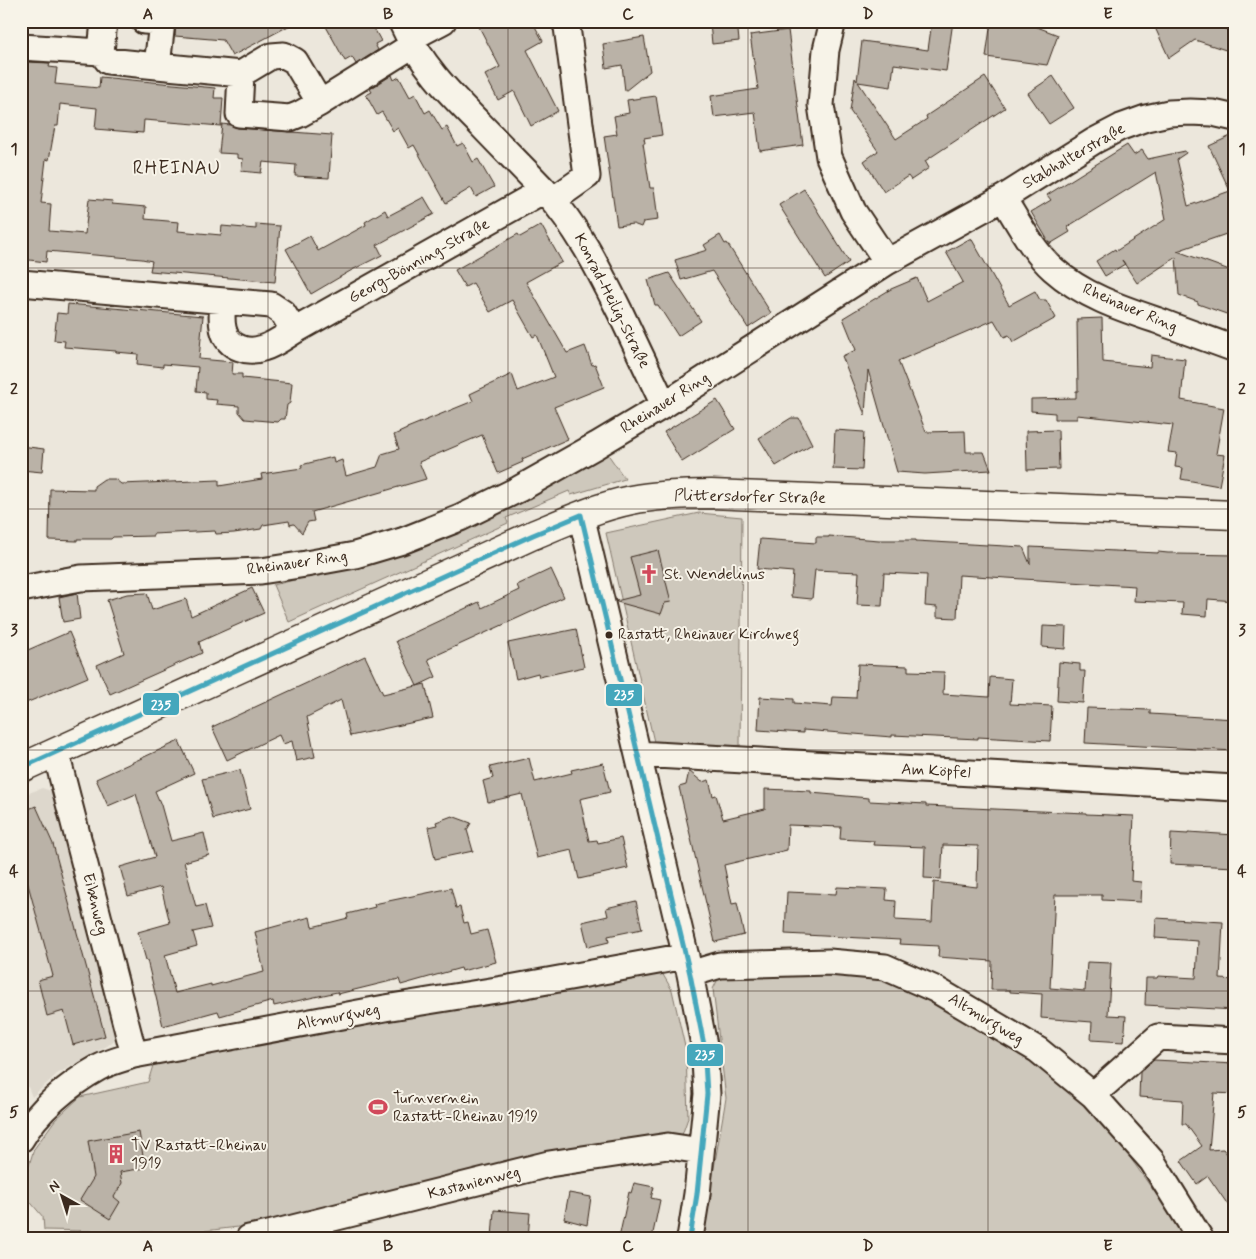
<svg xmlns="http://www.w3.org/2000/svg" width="1256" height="1259" viewBox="0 0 1256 1259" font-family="Mynerve,sans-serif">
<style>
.built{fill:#ddd7cc}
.green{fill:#cec8bc;stroke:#84796d}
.building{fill:#bab2a7;stroke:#3b2a1e}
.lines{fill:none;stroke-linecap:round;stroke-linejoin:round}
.minor-casing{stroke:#3b2a1e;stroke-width:29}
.tertiary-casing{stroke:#3b2a1e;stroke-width:31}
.minor{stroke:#f7f3e8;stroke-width:25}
.tertiary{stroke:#f7f3e8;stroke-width:28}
.bus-1-casing{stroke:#f7f3e8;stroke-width:9}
.bus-1{stroke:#45a7bc;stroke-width:5}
.grid{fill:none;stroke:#3b2a1e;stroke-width:1;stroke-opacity:0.55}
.bus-dot{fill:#3b2a1e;stroke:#f7f3e8;stroke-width:2}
.labels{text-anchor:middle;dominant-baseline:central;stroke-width:4;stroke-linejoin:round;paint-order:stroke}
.bus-label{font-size:15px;fill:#3b2a1e;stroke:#f7f3e8;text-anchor:start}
.street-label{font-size:16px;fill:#3b2a1e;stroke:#f7f3e8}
.poi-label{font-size:16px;fill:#3b2a1e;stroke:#f7f3e8;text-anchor:start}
.quarter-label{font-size:19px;letter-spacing:1px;fill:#3b2a1e;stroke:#f7f3e8}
.line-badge{stroke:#f7f3e8;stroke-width:2}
.badge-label{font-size:14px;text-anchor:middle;font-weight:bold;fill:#fff}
.neatline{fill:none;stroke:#3b2a1e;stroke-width:2}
.grid-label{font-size:16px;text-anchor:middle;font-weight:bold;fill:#3b2a1e}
</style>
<rect width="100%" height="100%" fill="#ece7dc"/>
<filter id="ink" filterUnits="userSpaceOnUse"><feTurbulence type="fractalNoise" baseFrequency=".02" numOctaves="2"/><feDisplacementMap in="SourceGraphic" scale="10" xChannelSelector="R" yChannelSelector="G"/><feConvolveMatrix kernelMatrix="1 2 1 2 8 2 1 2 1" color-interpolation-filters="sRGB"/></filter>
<g filter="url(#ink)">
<path class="built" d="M 42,788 L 57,793 L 121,1035 L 107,1046 L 57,1074 L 32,1097 L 21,1069 L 21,796 Z"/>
<path class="green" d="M 605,450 L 625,479 L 571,495 L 569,491 L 506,518 L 508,523 L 289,622 L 273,585 L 384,559 Z
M 699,513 L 742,517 L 740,746 L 654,742 L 606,533 Z
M 828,968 L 899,985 L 958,1009 L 1049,1071 L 1107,1125 L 1187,1238 L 712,1238 L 704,1226 L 726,1098 L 713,989 L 720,975 Z
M 662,973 L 672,990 L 686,1051 L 688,1118 L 682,1135 L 642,1137 L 553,1150 L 305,1213 L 247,1226 L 187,1233 L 44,1230 L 43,1217 L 21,1191 L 34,1149 L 55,1120 L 80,1097 L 148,1082 L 154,1062 Z"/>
<path class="building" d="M 176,21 L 298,21 L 232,56 L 223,40 L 175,36 Z
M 323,21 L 370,21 L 381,41 L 375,44 L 378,50 L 356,64 L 352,57 L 345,61 Z
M 476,21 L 532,21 L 543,41 L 527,50 L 558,111 L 531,126 L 514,91 L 498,100 L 485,75 L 500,67 Z
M 726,21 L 737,21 L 739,41 L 712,44 L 710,23 Z
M 932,21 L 953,21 L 946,71 L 894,64 L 891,87 L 858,82 L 896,139 L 927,119 L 926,116 L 985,77 L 1005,108 L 925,161 L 929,168 L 911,180 L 908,176 L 884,192 L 864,161 L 878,151 L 850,111 L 855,78 L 857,81 L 862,41 L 928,50 Z
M 991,21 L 1002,21 L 1032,25 L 1058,35 L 1047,65 L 986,57 Z
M 1152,21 L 1202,21 L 1235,32 L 1235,53 L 1195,40 L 1169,58 Z
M 788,30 L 803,145 L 760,151 L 755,112 L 714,117 L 711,96 L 758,89 L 750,35 Z
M 644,37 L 650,71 L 625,91 L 622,65 L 606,68 L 603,44 Z
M 26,62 L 50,63 L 49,67 L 57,68 L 55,84 L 99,88 L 100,77 L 215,88 L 214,98 L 223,98 L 221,126 L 144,120 L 143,133 L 95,129 L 97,108 L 60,104 L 58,126 L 55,126 L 49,160 L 46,159 L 41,203 L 51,204 L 49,231 L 85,234 L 89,199 L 113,201 L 112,204 L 146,207 L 145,219 L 179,222 L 178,231 L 221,235 L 222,226 L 256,229 L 256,224 L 280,226 L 275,282 L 150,271 L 152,261 L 142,259 L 47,251 L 46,262 L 21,259 L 21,65 L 26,65 Z
M 392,75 L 394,80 L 399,77 L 410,97 L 415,94 L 425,113 L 430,110 L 442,130 L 447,127 L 457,146 L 463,143 L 473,162 L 478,159 L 494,187 L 476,197 L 471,188 L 446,203 L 414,145 L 409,148 L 398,128 L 393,131 L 382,112 L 377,115 L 366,95 L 372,92 L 370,89 Z
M 1053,76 L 1074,108 L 1049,124 L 1028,93 Z
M 656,96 L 662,135 L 644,138 L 645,143 L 643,143 L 650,188 L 654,188 L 658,220 L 643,222 L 641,227 L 633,224 L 617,226 L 604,136 L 617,134 L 614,116 L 629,113 L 627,100 Z
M 222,124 L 230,125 L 238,128 L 332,135 L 329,178 L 295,176 L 296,165 L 263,162 L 261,173 L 241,171 L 243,159 L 237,158 L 237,154 L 219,153 Z
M 1235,134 L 1235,231 L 1177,251 L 1235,272 L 1235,317 L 1198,304 L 1198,302 L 1179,295 L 1176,257 L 1137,283 L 1122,260 L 1125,264 L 1105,276 L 1096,261 L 1115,249 L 1116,251 L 1166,219 L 1156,172 L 1067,227 L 1070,232 L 1050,244 L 1031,212 L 1051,200 L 1047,195 L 1127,145 L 1134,155 L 1142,150 L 1148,159 L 1185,151 L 1186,153 L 1177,159 L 1188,206 L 1230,191 L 1209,146 Z
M 804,189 L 849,262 L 825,278 L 779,205 Z
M 424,197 L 434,214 L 377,245 L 382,255 L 352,270 L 311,294 L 286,249 L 310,236 L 318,251 L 366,225 L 365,222 L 385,210 L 388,216 Z
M 541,225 L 562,262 L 526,282 L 567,353 L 585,346 L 592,365 L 595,364 L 604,387 L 554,407 L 568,439 L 522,459 L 523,462 L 498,473 L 482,435 L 419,462 L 426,479 L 312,512 L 314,521 L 308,522 L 302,533 L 294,524 L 290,525 L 289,521 L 263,525 L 261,529 L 234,533 L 216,534 L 215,531 L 153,534 L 153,536 L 113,537 L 111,539 L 77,539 L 77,541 L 49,540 L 50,489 L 94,490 L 94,486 L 104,479 L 115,479 L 121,484 L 219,480 L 219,486 L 262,479 L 261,474 L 302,468 L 301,465 L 333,457 L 334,463 L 342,460 L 346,476 L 377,467 L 382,454 L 399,449 L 394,435 L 407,429 L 407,428 L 473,401 L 470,394 L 512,374 L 518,391 L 554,377 L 537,335 L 533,337 L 512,300 L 490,312 L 473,283 L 465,287 L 455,270 L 518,234 L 520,237 Z
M 720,235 L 725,244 L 727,243 L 771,313 L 748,328 L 712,271 L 681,280 L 675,260 L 707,250 L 704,245 Z
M 971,238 L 1009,305 L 1035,291 L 1040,300 L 1046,300 L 1056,318 L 1013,342 L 1009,335 L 1004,337 L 994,320 L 898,361 L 926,432 L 965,431 L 966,452 L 984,452 L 991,470 L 925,474 L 897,472 L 868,370 L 865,415 L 842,356 L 856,350 L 843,318 L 891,289 L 917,278 L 927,301 L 963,282 L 946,252 Z
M 669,273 L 701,321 L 678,336 L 658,305 L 655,305 L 648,280 Z
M 68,304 L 203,316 L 199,359 L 233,362 L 232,374 L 242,374 L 242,378 L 292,383 L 290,403 L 287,405 L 285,419 L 281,419 L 278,422 L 245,419 L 239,412 L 239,406 L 216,404 L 217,400 L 206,399 L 206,392 L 196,391 L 198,367 L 163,364 L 163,367 L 137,364 L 138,354 L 116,352 L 116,351 L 64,347 L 65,341 L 54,340 L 57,313 L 67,314 Z
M 1102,318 L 1103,362 L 1150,367 L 1151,355 L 1185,359 L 1181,400 L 1224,408 L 1216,454 L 1225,455 L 1219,486 L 1181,479 L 1183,468 L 1175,467 L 1177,453 L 1168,452 L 1173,425 L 1077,415 L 1077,419 L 1055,419 L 1055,413 L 1031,411 L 1031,399 L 1076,398 L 1076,391 L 1078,391 L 1077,319 Z
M 717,400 L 735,429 L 682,462 L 664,432 Z
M 791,418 L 799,418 L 812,444 L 776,466 L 759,438 Z
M 835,430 L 864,432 L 862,470 L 833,469 Z
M 1058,430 L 1059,469 L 1027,470 L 1026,431 Z
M 21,446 L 44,449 L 42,472 L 21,470 Z
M 829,536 L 879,540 L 916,540 L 916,541 L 1023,547 L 1030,564 L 1030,547 L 1158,553 L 1158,552 L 1168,553 L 1177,553 L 1177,554 L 1235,555 L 1235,601 L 1208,599 L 1207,616 L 1182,614 L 1183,603 L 1134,601 L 1135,586 L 959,575 L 957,618 L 937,617 L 937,607 L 925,606 L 927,575 L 884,573 L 882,606 L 857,605 L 859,572 L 815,570 L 812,599 L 791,597 L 793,572 L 757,569 L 760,539 L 816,543 L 816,537 L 829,537 Z
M 658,550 L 671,602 L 665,603 L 661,614 L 617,602 L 616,601 L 640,595 L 630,557 Z
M 551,569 L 564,597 L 428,659 L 436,677 L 417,686 L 396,641 L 479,602 L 482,608 L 519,590 L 517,585 Z
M 252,588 L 264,613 L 199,642 L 202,653 L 110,694 L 97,665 L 124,653 L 107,600 L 127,594 L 147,593 L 152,610 L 186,599 L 191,616 Z
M 77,593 L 80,619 L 63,622 L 59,597 Z
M 1043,626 L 1066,627 L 1065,649 L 1042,647 Z
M 576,629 L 584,667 L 539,677 L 538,673 L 516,679 L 508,643 Z
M 69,632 L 88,677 L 21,705 L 21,653 Z
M 365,656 L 383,694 L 425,684 L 433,718 L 350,736 L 341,700 L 307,717 L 315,757 L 296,761 L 292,741 L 283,744 L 279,735 L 227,760 L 212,727 Z
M 1059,662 L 1080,664 L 1080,671 L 1085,671 L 1083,703 L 1057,701 Z
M 858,664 L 908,666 L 908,671 L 944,672 L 943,694 L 989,697 L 990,677 L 1012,679 L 1010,704 L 1052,706 L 1050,741 L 978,737 L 978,739 L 892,735 L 892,737 L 803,730 L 803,733 L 758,730 L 760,697 L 794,699 L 794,703 L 832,706 L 833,697 L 856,698 Z
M 1087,708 L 1150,710 L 1150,714 L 1235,719 L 1235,751 L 1085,743 Z
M 179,741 L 194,773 L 155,791 L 161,805 L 171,841 L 204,833 L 209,855 L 184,862 L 196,907 L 205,905 L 211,928 L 193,932 L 197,946 L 165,955 L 175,993 L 211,984 L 211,986 L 264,972 L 255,932 L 310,917 L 312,927 L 348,918 L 347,914 L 375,907 L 374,904 L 451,888 L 456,908 L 460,907 L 464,923 L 468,922 L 471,934 L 487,930 L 496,962 L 462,971 L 461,968 L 401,985 L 399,979 L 338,994 L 337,992 L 274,1006 L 273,1001 L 220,1016 L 218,1011 L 163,1026 L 147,960 L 146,960 L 138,932 L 170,923 L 161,887 L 128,896 L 120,867 L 155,857 L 136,794 L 108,806 L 96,779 Z
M 529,758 L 535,782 L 572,773 L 571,770 L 603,763 L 610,792 L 580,799 L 589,841 L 597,840 L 598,843 L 621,838 L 628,868 L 579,879 L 572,850 L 537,858 L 522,794 L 488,802 L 483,781 L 493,778 L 490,767 Z
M 240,770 L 250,809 L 213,819 L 202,779 Z
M 689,771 L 702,782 L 709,780 L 713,796 L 716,795 L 723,819 L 765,809 L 765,789 L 811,791 L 811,793 L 869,798 L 869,801 L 926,804 L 926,806 L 1086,813 L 1086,814 L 1134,816 L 1131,881 L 1141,882 L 1140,902 L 1102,900 L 1102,895 L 1055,895 L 1050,988 L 1085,991 L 1087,962 L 1111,963 L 1108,1015 L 1126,1016 L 1124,1042 L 1091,1040 L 1092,1022 L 1041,1018 L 1042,994 L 1010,992 L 1010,990 L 991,990 L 992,961 L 938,957 L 939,946 L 899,944 L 900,940 L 785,934 L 787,892 L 836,894 L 837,887 L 887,889 L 886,900 L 896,901 L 895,920 L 932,922 L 934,882 L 977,887 L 978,846 L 943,845 L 941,879 L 924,878 L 925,847 L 873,845 L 874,841 L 840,839 L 841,827 L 788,825 L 787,850 L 724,865 L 732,904 L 737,903 L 744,935 L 715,942 L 679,787 L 686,785 Z
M 36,806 L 53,844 L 105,1036 L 73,1045 L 64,1011 L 47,1016 L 38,980 L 53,976 L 21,859 L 21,812 Z
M 452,816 L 471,823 L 467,830 L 473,851 L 435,859 L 428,827 L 437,825 L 436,822 Z
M 1188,832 L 1235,835 L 1235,867 L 1170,864 L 1171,833 L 1188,834 Z
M 636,901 L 642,929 L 608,936 L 609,942 L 588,947 L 582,922 L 608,916 L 606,908 Z
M 1156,918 L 1223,922 L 1220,979 L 1235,980 L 1235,1010 L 1145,1005 L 1146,978 L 1157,978 L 1158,976 L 1196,978 L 1198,941 L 1155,938 Z
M 1154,1060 L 1235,1064 L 1235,1094 L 1214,1093 L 1209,1150 L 1223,1149 L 1235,1164 L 1235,1215 L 1208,1176 L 1197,1184 L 1181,1161 L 1202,1146 L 1186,1124 L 1182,1124 L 1183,1100 L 1139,1097 L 1140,1072 Z
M 139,1132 L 145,1168 L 120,1172 L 122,1183 L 114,1197 L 120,1202 L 110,1219 L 80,1200 L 94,1177 L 88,1141 Z
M 634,1183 L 654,1187 L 651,1198 L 660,1200 L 652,1238 L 619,1238 L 629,1192 L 631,1193 Z
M 569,1193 L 591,1197 L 587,1225 L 564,1219 Z
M 494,1210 L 530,1213 L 528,1238 L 492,1238 Z"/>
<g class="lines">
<g class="minor-casing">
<path id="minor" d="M 144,21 L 162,22 L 157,66 L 241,74 L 271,56 L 284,55 L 295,61 L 320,103 L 413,45
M 401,21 C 420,64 448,92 480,124 C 501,146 523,168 544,190 C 578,227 599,270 621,314 C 635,344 650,375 664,405
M 833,21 L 826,50 L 821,105 L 829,157 L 853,211 L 887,262
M 409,39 L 443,21
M 21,47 L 101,52 L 104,21
M 101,52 L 108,61 L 157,66
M 241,74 L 239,114 L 290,118 L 300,114 L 320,103
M 1003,198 C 1018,222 1032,250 1053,269 C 1082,295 1120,308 1156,320 C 1182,330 1208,339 1235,349
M 553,200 L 587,176 L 567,27 L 564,21
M 21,283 L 271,305 L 283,313 L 294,331 L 544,190
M 223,302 C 221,320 220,341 240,348 C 247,351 255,351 263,348 C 274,345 284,337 294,331
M 581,515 L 690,974 L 704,1045 L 707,1094 L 697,1194 L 690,1238
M 21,589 L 81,578 L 261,571 L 306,564 L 355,555 L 402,541 L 460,518 L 519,489 L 597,445 L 664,405 L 887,262 L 1003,198 L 1094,141 L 1121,127 L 1146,118 L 1169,113 L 1190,112 L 1213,113 L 1235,118
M 56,753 L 134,1055
M 638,754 L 1235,788
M 690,974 L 720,965 L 829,962 L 885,967 L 935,989 L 1038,1050 L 1093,1095 L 1152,1161 L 1200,1238
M 1093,1095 L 1158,1037 L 1235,1041
M 21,1139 C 37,1111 69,1084 98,1068 C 109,1062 122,1059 134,1055 L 385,1008 L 509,988 L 686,956
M 249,1238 L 269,1234 L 549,1164 L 668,1146 L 701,1151"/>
</g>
<g class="tertiary-casing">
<path id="tertiary" d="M 21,768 L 533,535 C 564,522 597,507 631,500 C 657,495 684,494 711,494 L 1235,515"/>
</g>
<use href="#minor" class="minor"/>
<use href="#tertiary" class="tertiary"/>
<g class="bus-1-casing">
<path id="bus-1" d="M 581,515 L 690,974 L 704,1045 L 707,1094 L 697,1194 L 690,1238
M 21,768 L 533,535 L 581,515"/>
</g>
<use href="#bus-1" class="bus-1"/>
</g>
</g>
<path class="grid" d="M 268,21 L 268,1238M 508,21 L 508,1238M 748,21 L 748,1238M 988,21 L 988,1238M 21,268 L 1235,268M 21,509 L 1235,509M 21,750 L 1235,750M 21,991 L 1235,991"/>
<defs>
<g id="church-bare" transform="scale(1.5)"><path d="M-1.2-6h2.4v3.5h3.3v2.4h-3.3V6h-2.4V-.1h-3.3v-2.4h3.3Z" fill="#d1495b" stroke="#f7f3e8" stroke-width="2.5" paint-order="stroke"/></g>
<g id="stadium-bare" transform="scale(1.5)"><path d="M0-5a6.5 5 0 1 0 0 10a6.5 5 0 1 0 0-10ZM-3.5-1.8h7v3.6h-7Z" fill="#d1495b" stroke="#f7f3e8" stroke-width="2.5" paint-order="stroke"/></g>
<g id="building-bare" transform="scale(1.5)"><path d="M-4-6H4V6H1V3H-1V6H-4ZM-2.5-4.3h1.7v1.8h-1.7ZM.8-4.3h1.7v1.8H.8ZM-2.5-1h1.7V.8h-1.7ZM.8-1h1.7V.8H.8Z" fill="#d1495b" stroke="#f7f3e8" stroke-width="2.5" paint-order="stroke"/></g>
</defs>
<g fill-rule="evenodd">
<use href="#church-bare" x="649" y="574"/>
<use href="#stadium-bare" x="378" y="1107"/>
<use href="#building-bare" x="116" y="1154"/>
</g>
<circle class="bus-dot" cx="609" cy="635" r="4.5"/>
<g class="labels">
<g class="bus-label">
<text x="618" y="635">Rastatt, Rheinauer Kirchweg</text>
</g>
<g class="street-label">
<text transform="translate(1074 156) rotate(-30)">Stabhalterstraße</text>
<text transform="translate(419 261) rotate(-29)">Georg-Bönning-Straße</text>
<text transform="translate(612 301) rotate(63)">Konrad-Heilig-Straße</text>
<text transform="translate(1130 308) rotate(23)">Rheinauer Ring</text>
<text transform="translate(665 403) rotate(-32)">Rheinauer Ring</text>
<text transform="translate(750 497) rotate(1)">Plittersdorfer Straße</text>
<text transform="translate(297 563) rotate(-8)">Rheinauer Ring</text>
<text transform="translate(936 771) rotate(3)">Am Köpfel</text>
<text transform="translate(95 904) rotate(76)">Eibenweg</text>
<text transform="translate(338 1017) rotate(-11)">Altmurgweg</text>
<text transform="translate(986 1019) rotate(31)">Altmurgweg</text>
<text transform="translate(474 1183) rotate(-14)">Kastanienweg</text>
</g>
<g class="poi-label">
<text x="664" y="574">St. Wendelinus</text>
<text x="393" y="1098">Turnvernein<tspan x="393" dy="18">Rastatt-Rheinau 1919</tspan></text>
<text x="131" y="1145">TV Rastatt-Rheinau<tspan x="131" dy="18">1919</tspan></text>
</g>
<g class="quarter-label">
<text x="177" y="168">RHEINAU</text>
</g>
</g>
<g class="line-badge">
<rect x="605" y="683" width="38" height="24" rx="5" fill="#45a7bc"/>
<rect x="142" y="692" width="38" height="24" rx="5" fill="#45a7bc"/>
<rect x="686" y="1043" width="38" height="24" rx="5" fill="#45a7bc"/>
</g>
<g class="badge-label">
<text x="624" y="699">235</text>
<text x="161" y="709">235</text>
<text x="705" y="1059">235</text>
</g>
<rect width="1256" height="1259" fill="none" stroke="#f7f3e8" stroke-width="55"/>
<g transform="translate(62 1196) rotate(321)" stroke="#f7f3e8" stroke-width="4" paint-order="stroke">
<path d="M0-4L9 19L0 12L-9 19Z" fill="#3b2a1e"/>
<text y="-8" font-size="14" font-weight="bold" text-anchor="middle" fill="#3b2a1e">N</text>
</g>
<rect x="28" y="28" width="1200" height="1204" class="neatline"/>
<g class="grid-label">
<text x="148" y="19">A</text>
<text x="388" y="19">B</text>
<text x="628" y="19">C</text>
<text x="868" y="19">D</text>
<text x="1108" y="19">E</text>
<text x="14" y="154">1</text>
<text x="1242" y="154">1</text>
<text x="14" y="394">2</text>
<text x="1242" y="394">2</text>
<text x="14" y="635">3</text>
<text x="1242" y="635">3</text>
<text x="14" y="876">4</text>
<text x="1242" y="876">4</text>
<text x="14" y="1117">5</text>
<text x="1242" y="1117">5</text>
<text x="148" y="1251">A</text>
<text x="388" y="1251">B</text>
<text x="628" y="1251">C</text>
<text x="868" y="1251">D</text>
<text x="1108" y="1251">E</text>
</g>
</svg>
